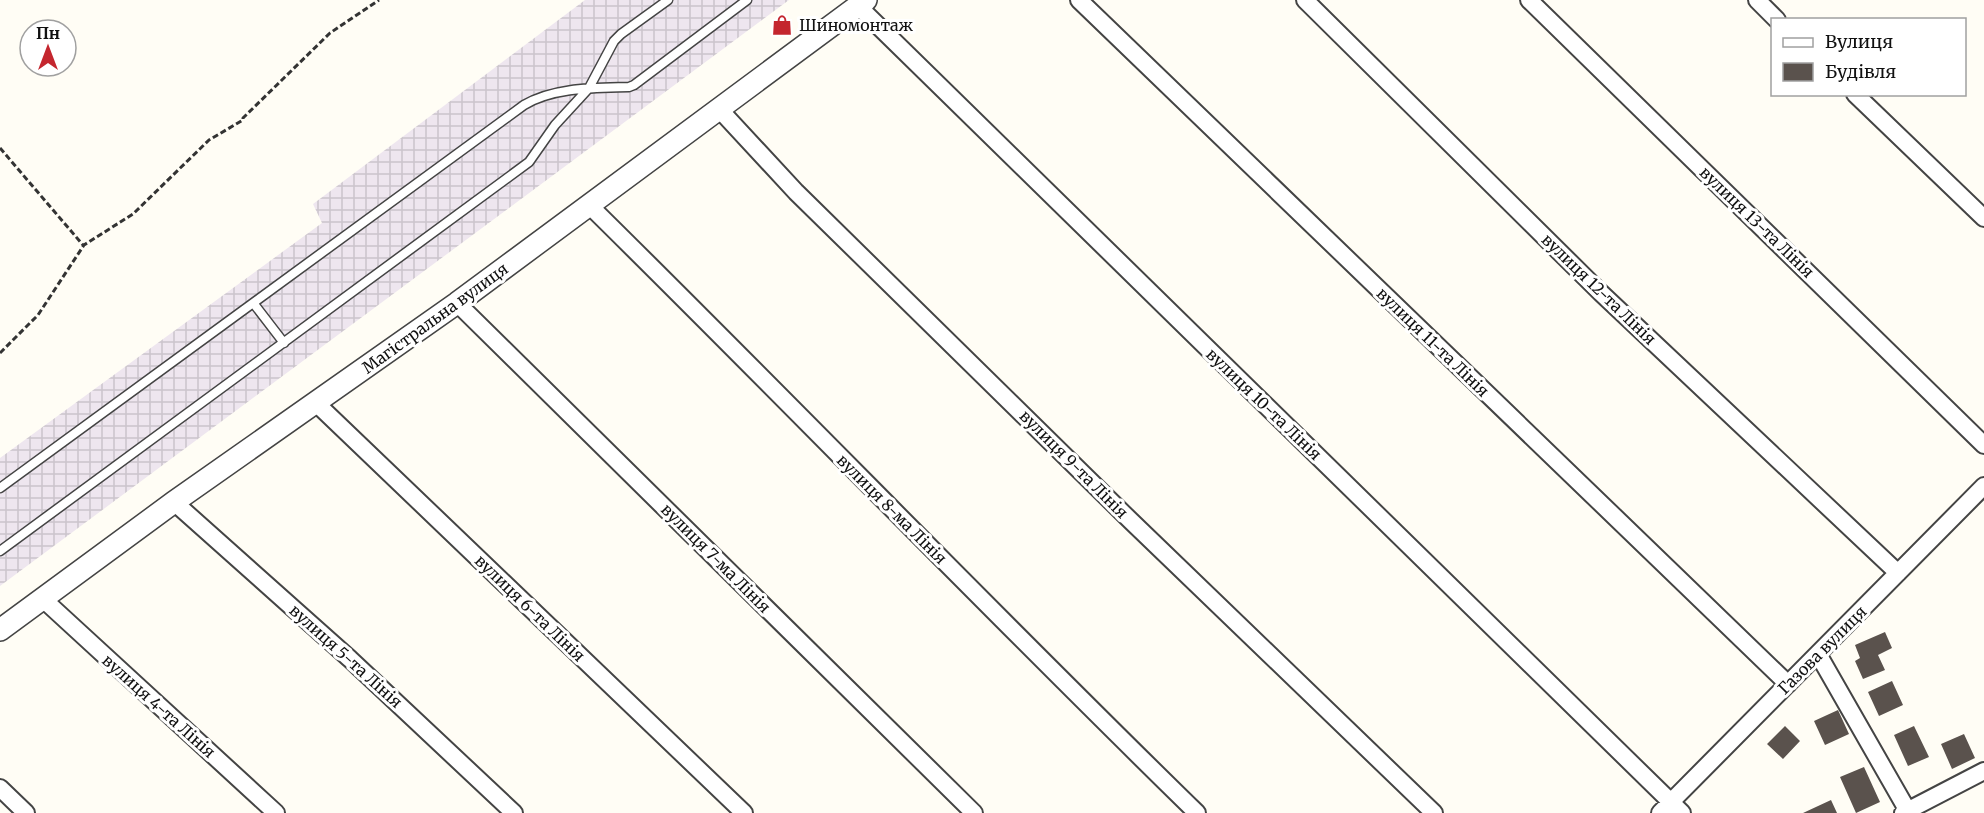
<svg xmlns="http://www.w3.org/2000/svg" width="1984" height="813" viewBox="0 0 1984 813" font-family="Merriweather,serif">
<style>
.industrial{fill:url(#industrial-grid)}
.building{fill:#5a524d}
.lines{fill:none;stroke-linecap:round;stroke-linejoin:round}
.service-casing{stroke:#444;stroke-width:11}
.minor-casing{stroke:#444;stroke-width:20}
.tertiary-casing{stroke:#444;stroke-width:24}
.path{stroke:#333;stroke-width:3;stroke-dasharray:6 3;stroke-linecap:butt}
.service{stroke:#fff;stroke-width:8}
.minor{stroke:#fff;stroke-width:16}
.tertiary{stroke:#fff;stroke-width:21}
.labels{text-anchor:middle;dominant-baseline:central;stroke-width:6;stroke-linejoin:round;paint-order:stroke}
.poi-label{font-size:16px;fill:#111;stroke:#fff;text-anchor:start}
.street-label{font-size:16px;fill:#111;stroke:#fff}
</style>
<defs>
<pattern id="industrial-grid" width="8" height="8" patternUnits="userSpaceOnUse" patternTransform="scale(1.5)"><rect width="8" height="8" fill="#eee6ef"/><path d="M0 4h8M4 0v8" fill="none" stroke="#cbc4cc"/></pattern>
</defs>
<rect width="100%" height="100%" fill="#fffdf5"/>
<path class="industrial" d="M 585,0 L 789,0 L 0,586 L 0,458 L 322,223 L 313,204 Z"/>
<path class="building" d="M 1885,632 L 1892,648 L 1878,655 L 1885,670 L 1863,679 L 1855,661 L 1860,658 L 1855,645 Z
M 1892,681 L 1903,705 L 1879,716 L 1868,692 Z
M 1838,710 L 1849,734 L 1825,745 L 1814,721 Z
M 1785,726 L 1800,741 L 1783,759 L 1767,744 Z
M 1914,726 L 1929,757 L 1908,766 L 1894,735 Z
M 1964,734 L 1975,758 L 1952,769 L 1941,744 Z
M 1864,767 L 1880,802 L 1856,813 L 1840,777 Z
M 1831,800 L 1837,813 L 1803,813 Z"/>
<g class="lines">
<g class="service-casing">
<path id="service" d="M 254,304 L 284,343
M 0,488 L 524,105 C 554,87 595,88 629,87 L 634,85 L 747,0
M 0,551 L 529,162 L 555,125 L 589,88 L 614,41 L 621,34 L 668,0"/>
</g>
<g class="minor-casing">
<path id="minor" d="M 1079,0 L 1788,684
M 1305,0 L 1601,293 L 1898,573
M 1529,0 L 1984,445
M 1757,0 L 1777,20
M 858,6 L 1682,813
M 1855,94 L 1984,218
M 720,110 L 796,192 L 1131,521 L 1434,813
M 589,205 C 793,406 992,613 1197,813
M 457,303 L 974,813
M 316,403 L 744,813
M 174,502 L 350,659 L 514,813
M 43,599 L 276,813
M 1818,654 L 1909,813
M 0,788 L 26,813
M 1660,813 L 1984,486
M 1903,813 L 1984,771"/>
</g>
<g class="tertiary-casing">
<path id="tertiary" d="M 0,630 L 174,502 L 457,303 L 866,0"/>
</g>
<path class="path" d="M 0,148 L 83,245
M 0,353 L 38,315 L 84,245 L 133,214 L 209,140 L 243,120 L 243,118 L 330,33 L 379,0"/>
<use href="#service" class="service"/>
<use href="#minor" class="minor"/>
<use href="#tertiary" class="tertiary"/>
</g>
<defs>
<g id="shop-bare" transform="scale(1.62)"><path d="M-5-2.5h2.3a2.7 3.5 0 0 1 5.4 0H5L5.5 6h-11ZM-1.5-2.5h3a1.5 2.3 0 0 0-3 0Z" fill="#c4262e" stroke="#fff" stroke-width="2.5" paint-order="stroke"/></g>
</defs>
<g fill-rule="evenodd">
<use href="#shop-bare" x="782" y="25"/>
</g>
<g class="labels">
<g class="poi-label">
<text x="799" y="25">Шиномонтаж</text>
</g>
<g class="street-label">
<text transform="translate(1757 222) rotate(44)">вулиця 13-та Лінія</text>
<text transform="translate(1599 289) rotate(44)">вулиця 12-та Лінія</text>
<text transform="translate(435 318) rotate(-36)">Магістральна вулиця</text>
<text transform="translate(1433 342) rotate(44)">вулиця 11-та Лінія</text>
<text transform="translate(1264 404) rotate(44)">вулиця 10-та Лінія</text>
<text transform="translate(1074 464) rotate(45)">вулиця 9-та Лінія</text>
<text transform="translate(892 509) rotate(45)">вулиця 8-ма Лінія</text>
<text transform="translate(716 558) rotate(45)">вулиця 7-ма Лінія</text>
<text transform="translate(530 608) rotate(44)">вулиця 6-та Лінія</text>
<text transform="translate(1822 650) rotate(-45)">Газова вулиця</text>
<text transform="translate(346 656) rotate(42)">вулиця 5-та Лінія</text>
<text transform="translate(159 706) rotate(42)">вулиця 4-та Лінія</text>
</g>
</g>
<rect x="1771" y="18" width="195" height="78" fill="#ffffff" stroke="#a0a0a0" stroke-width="1.5"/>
<rect x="1783" y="38" width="30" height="9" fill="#ffffff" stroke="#a0a0a0" stroke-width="1.5"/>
<text x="1825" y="48" font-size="18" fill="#111111">Вулиця</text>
<rect x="1783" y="63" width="30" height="18" fill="#5a524d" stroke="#a0a0a0" stroke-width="1.5"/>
<text x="1825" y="78" font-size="18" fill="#111111">Будівля</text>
<g transform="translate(48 48)"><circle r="28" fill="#ffffff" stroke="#a0a0a0" stroke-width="1.5"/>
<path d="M0-4.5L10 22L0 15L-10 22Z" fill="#c4262e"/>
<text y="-9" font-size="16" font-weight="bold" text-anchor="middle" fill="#111111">Пн</text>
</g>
</svg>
